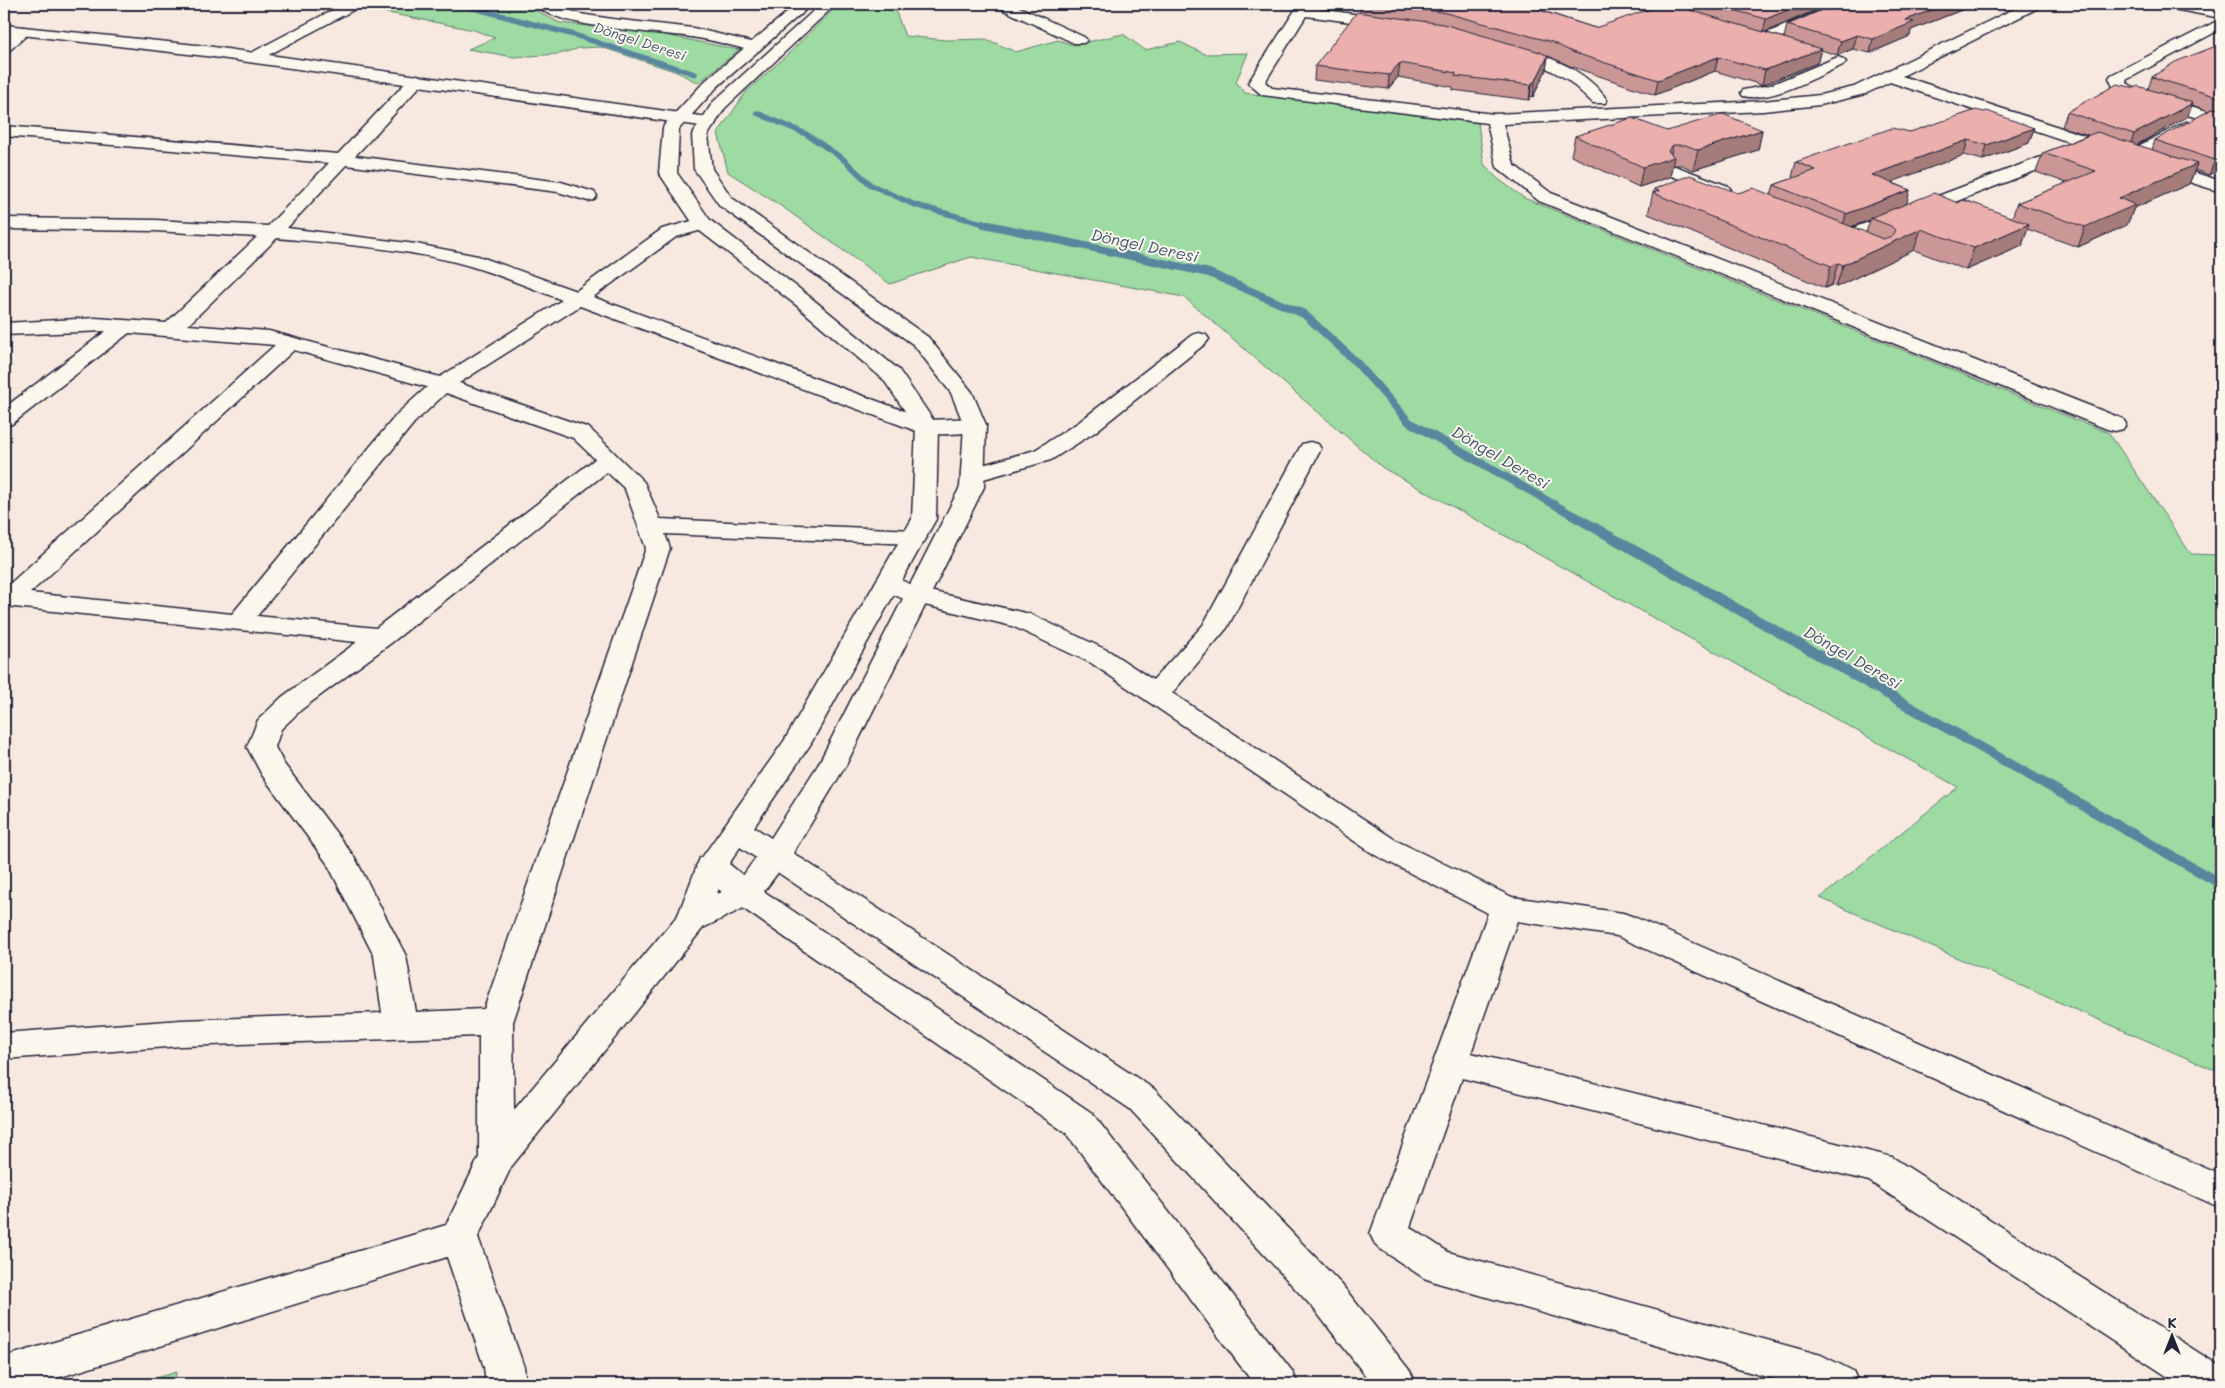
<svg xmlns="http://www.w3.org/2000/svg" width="2225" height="1388" viewBox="0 0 2225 1388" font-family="Mali,sans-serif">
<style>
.green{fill:#9ddba2;stroke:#607e6e}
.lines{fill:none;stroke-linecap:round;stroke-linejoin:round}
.stream-far2{stroke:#5a859e;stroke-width:5.5}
.stream-far1{stroke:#5a859e;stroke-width:8}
.stream{stroke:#5a859e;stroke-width:10}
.minor-casing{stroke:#22223b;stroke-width:3}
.tertiary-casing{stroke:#22223b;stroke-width:3}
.secondary-casing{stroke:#22223b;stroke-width:3}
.minor{fill:#fbf7ec;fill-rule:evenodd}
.tertiary{fill:#fbf7ec;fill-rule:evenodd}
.secondary{fill:#fbf7ec;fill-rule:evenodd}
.wall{fill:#ca9796;stroke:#22223b;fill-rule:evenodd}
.shaded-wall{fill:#a47b7a;stroke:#22223b}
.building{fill:#ebb0ae;stroke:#22223b}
.labels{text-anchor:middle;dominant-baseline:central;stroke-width:4;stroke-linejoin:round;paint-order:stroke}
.far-water-label{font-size:14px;font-style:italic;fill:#3e546d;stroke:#fbf7ec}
.water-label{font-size:16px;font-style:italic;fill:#3e546d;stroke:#fbf7ec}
</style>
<rect width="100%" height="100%" fill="#f8e9e0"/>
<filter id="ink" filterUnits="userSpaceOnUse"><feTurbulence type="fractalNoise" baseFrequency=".02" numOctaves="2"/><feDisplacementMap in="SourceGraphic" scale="10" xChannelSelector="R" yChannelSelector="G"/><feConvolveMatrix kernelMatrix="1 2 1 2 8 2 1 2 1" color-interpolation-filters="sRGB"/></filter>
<g filter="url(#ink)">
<path class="green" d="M 398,4 L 523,4 L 560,23 L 650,32 L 739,50 L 698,83 L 677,72 L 601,47 L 580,48 L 559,54 L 514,57 L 468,49 L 495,38 L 474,30 L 383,12 Z
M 839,4 L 906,4 L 896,12 L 905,36 L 946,40 L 986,39 L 1016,52 L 1058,40 L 1074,45 L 1123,34 L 1145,50 L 1180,42 L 1205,54 L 1248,53 L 1236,82 L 1245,93 L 1478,123 L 1484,164 L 1497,178 L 1524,198 L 2109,433 L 2191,554 L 2221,555 L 2221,1073 L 1820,898 L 1958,787 L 1383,468 L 1184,297 L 971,257 L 890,284 L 784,208 L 728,172 L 718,133 L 746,92 L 787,55 Z
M 176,1372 L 175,1384 L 137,1384 Z"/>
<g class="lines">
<path class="stream-far2" d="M 459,4 L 574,35 L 695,74
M 757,113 L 806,134 L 842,158 L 871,185 L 915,205 L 989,225"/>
<path class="stream-far1" d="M 984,224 L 1209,273 L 1304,314 L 1355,361 L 1409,422 L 1576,517"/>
<path class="stream" d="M 1574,516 L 2221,884"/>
<g class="minor-casing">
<path id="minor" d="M 344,4 L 361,4 L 359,7 L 259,60 L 249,60 L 246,57 L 249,54 Z
M 535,4 L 553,4 L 580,14 L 612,19 L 693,28 L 760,44 L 763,47 L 760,50 L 755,52 C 734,46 713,40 691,37 C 661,32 552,28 535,4 Z
M 777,4 L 793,4 L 803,12 L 801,15 L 791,15 Z
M 995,4 L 1013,4 L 1084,37 L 1087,40 L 1084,43 L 1074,43 L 997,7 Z
M 1299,4 L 1313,4 L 1311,8 L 1389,19 L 1394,20 L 1396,23 L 1394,26 L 1389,27 L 1306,16 L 1265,82 L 1272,88 L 1494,114 L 1763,101 L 1820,95 L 1854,87 L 2024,4 L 2042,4 L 2040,7 L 1902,76 L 2120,147 L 2123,151 L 2120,155 L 2108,155 L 1890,82 L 1865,94 L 1820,105 L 1763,111 L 1503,124 L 1514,165 L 1551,193 L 2123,419 L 2126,424 L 2123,429 L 2115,431 L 2107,429 L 1539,201 L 1497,167 L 1487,123 L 1262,95 L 1248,83 Z
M 1637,4 L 1658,4 L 1695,15 L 1697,18 L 1695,21 L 1690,22 L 1639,7 Z
M 1834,4 L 1853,4 L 1851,7 L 1768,43 L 1758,43 L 1755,40 L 1758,37 Z
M 2161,4 L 2190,4 L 2221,10 L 2221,18 L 2168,8 Z
M 2221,19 L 2221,29 L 2126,80 L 2127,83 L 2139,91 L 2221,115 L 2221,125 L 2127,97 L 2114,89 L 2109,78 L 2111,75 Z
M 23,27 L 28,28 L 30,31 L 28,34 L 9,51 L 4,52 L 4,40 L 18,28 Z
M 1511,46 C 1546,55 1586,69 1607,100 L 1605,103 L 1593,103 L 1567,79 L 1539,64 L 1506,54 L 1503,51 L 1506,48 Z
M 1838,57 L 1843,59 L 1846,62 L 1843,65 C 1818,76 1771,103 1743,96 L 1741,93 L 1743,90 L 1770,85 Z
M 417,75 L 423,77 L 425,80 L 423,83 L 355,156 L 561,182 L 594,192 L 597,196 L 594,200 L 588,201 L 558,192 L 346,165 L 287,228 L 416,244 L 478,256 L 576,291 L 662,229 L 703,218 L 710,220 L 712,224 L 710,228 L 676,237 L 593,297 L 929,420 L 975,418 L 983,420 L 986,425 L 983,430 C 965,434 937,436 919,432 L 580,306 L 459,383 L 589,428 L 644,482 L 660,519 L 915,530 L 924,532 L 927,537 L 924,542 L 915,544 L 665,534 L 670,548 L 513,1022 L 514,1110 L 678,915 L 700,858 L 711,855 L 722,858 L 726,866 L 717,894 C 722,892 730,889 734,886 C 753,869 757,839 787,847 L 791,855 L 756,902 L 703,928 L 511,1167 L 478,1237 L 524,1367 L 526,1384 L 486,1384 L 484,1367 L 447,1257 L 38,1384 L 4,1384 L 4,1357 L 446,1225 L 479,1157 L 479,1036 L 181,1046 L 4,1059 L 4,1033 L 181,1020 L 382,1013 L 374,956 L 327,863 L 262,775 L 247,747 L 258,720 L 282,697 L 357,642 L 4,606 L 4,589 L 275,345 L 129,333 L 12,424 L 4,426 L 4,408 L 106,331 L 4,335 L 4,323 L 96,318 L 166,323 L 257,237 L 155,231 L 4,229 L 4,218 L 155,220 L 268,226 L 329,163 L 4,136 L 4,126 L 338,154 L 411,77 ZM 277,238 C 340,244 413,249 473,267 C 503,276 533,289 562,300 L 440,377 L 269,331 L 188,325 ZM 294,350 L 427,387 L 398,413 L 232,614 L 30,593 ZM 446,393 L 573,438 L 595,459 L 376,628 L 257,616 L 414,423 ZM 607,472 L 625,489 L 646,548 L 484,1009 L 416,1012 L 406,956 L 355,858 L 284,764 L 275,747 L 281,729 L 302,709 L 391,643 Z
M 2186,122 L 2192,123 L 2194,127 L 2192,131 L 2136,161 L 2124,161 L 2121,157 L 2124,153 Z
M 2073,145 L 2079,146 L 2082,150 L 2079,154 L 1851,242 L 1844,244 L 1837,242 L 1835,238 L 1837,234 Z
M 2157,161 L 2221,181 L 2221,192 L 2151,170 L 2148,166 L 2151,162 Z
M 1675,166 L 1728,186 L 1731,190 L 1728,194 L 1722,195 L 1669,175 L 1666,171 L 1669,167 Z
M 1199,333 L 1206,335 L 1209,339 L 1206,343 L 1095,432 L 1051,460 L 973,482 L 965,480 L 961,475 L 965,470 L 1035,450 L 1079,422 L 1192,335 Z
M 1310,442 L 1318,444 L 1321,449 L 1227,628 L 1172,693 L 1397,841 L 1512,897 L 1623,913 L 1634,917 L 2221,1175 L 2221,1208 L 1617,936 L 1517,921 L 1471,1053 L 1892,1157 L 2221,1367 L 2221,1384 L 2179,1384 L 1869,1181 L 1462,1078 L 1410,1227 L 1448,1252 L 1821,1355 L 1853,1371 L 1859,1384 L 1791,1384 L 1438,1283 L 1424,1278 L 1376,1246 L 1370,1234 L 1488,913 L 1375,855 L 1091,663 L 1012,626 L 908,601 L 879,588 L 875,583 L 879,578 L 888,575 L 925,590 L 1030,614 L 1109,651 L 1153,680 L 1203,625 L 1299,449 L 1302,444 Z"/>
</g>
<g class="tertiary-casing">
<path id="tertiary" d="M 4,25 L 206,46 L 708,117 L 714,118 L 716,122 L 714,126 L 708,127 L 206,56 L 4,33 Z"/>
</g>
<g class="secondary-casing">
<path id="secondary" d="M 797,4 L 812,4 L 717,87 L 679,129 L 677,173 L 710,220 L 810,297 L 899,370 L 938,427 L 936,519 L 810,745 L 754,827 L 771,838 L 818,765 L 960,487 L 964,425 L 951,393 L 914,345 L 720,206 L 694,169 L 692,135 L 713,102 L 821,4 L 836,4 L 725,108 L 708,135 L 712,169 L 732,198 L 928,337 L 972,392 L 986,425 L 984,487 L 846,765 L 793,853 L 1154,1089 L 1342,1285 L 1410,1371 L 1416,1384 L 1372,1384 L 1314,1309 L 1130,1109 L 740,847 L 729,864 L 756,886 L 1092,1113 L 1292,1371 L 1298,1384 L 1254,1384 L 1066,1133 L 734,902 L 700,874 L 696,866 L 784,741 L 912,519 L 916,427 L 883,379 L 796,305 L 696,228 L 659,173 L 663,128 L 665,124 L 705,81 Z"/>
</g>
<use href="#minor" class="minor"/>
<use href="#tertiary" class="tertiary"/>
<use href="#secondary" class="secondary"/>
</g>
<path class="wall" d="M 1361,4 L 1544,4 L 1543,11 L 1595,28 L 1684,8 L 1685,4 L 1830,4 L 1764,32 L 1784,38 L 1787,25 L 1836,4 L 1965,4 L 1964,9 L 1911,30 L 1910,36 L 1870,53 L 1853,49 L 1837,55 L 1821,50 L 1817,63 L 1762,85 L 1715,71 L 1655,95 L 1570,66 L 1548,56 L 1546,70 L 1533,97 L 1530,96 L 1529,100 L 1453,90 L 1453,87 L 1398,77 L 1388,89 L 1314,80 L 1315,66 L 1360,12 Z
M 2221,44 L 2221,169 L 2209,175 L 2195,170 L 2189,184 L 2134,208 L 2127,225 L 2078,247 L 2027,229 L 2022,246 L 1966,270 L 1914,250 L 1836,287 L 1832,285 L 1825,288 L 1648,214 L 1654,189 L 1771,195 L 1774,185 L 1794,178 L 1792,177 L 1796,162 L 1910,132 L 2034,128 L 2029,143 L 1983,160 L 1964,155 L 1891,182 L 1910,190 L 1906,204 L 1958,203 L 2012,218 L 2017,203 L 2067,183 L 2036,172 L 2043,153 L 2088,135 L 2062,127 L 2067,112 L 2135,88 L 2148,89 L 2152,77 ZM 2192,105 L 2209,111 L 2155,140 L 2152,150 L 2137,145 L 2187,117 ZM 1870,220 L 1866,233 L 1851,227 Z
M 1762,130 L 1758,150 L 1693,170 L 1682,165 L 1672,165 L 1670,177 L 1639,187 L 1571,156 L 1575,136 L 1667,131 Z"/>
<path class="shaded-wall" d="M 1542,4 L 1544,4 L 1542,13 L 1539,10 Z
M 1802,4 L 1830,4 L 1763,33 L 1766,19 Z
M 1947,4 L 1965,4 L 1964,9 L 1911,30 L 1910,36 L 1870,53 L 1873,39 L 1906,20 Z
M 1857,35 L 1853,49 L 1837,55 L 1841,41 Z
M 1821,49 L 1817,63 L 1762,85 L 1765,70 Z
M 1548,56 L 1546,70 L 1533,97 L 1535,82 Z
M 1718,57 L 1715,71 L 1655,95 L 1658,80 Z
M 1400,63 L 1398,77 L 1388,89 L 1389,75 Z
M 1533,82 L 1530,96 L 1529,100 L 1531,85 Z
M 2193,103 L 2187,117 L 2129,149 L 2134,134 Z
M 2034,128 L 2029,143 L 1983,160 L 1987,145 Z
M 1762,130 L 1758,150 L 1693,170 L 1698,150 Z
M 1968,140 L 1964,155 L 1868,191 L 1872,175 Z
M 1673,145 L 1670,158 L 1674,157 L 1670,177 L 1639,187 L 1643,167 L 1668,151 Z
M 2221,157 L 2221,169 L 2209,175 L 2215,160 Z
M 2197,164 L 2189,184 L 2134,208 L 2127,225 L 2078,247 L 2085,227 L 2119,198 Z
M 1910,190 L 1906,206 L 1870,218 L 1870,220 L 1842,230 L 1846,214 Z
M 2029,224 L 2022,246 L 1966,270 L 1974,248 Z
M 1921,229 L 1914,250 L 1836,287 L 1843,265 Z
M 1838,263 L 1832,285 L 1825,288 L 1831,266 Z"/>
<path class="building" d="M 1389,4 L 1542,4 L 1539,10 L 1595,28 L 1664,4 L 1669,4 L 1821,49 L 1765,70 L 1718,57 L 1658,80 L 1572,52 L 1552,42 L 1446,13 Z
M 1712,4 L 1802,4 L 1766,19 Z
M 1836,4 L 1947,4 L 1906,20 L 1914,22 L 1873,39 L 1857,35 L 1841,41 L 1787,25 Z
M 1357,12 L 1443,24 L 1540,52 L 1548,56 L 1535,82 L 1533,82 L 1531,85 L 1455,76 L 1456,73 L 1400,63 L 1389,75 L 1315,66 Z
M 2221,44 L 2221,98 L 2152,77 L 2175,62 Z
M 2117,84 L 2135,88 L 2138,86 L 2193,103 L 2134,134 L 2067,112 Z
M 2214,108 L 2221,110 L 2221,157 L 2215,160 L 2155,140 Z
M 1976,110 L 1984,112 L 1987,111 L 2034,128 L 1987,145 L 1968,140 L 1872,175 L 1910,190 L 1846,214 L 1774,185 L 1816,170 L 1796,162 L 1892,128 L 1910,132 Z
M 1723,114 L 1762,130 L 1698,150 L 1686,145 L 1673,145 L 1668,151 L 1674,157 L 1643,167 L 1575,136 L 1632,118 L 1667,131 Z
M 2097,132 L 2197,164 L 2119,198 L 2135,205 L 2085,227 L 2017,203 L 2096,171 L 2043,153 Z
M 1690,175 L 1738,193 L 1753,188 L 1883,239 L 1892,236 L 1895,230 L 1891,226 L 1870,218 L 1934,193 L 1958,203 L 1963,200 L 1976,204 L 2029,224 L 1974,248 L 1921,229 L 1843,265 L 1838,263 L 1831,266 L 1653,193 L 1659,191 L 1654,189 Z"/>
</g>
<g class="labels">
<g class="far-water-label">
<text transform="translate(640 41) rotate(18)">Döngel Deresi</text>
</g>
<g class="water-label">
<text transform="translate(1145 245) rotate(12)">Döngel Deresi</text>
<text transform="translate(1501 457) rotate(30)">Döngel Deresi</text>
<text transform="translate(1853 657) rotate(30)">Döngel Deresi</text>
</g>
</g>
<rect width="2225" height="1388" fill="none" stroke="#fbf7ec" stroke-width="20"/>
<rect x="10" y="10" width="2205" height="1368" fill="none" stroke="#22223b" stroke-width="2" filter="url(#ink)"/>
<g transform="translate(2172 1336)" stroke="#fbf7ec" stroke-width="4" paint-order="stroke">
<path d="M0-4L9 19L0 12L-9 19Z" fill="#22223b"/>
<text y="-8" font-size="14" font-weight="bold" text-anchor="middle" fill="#22223b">K</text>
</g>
</svg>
